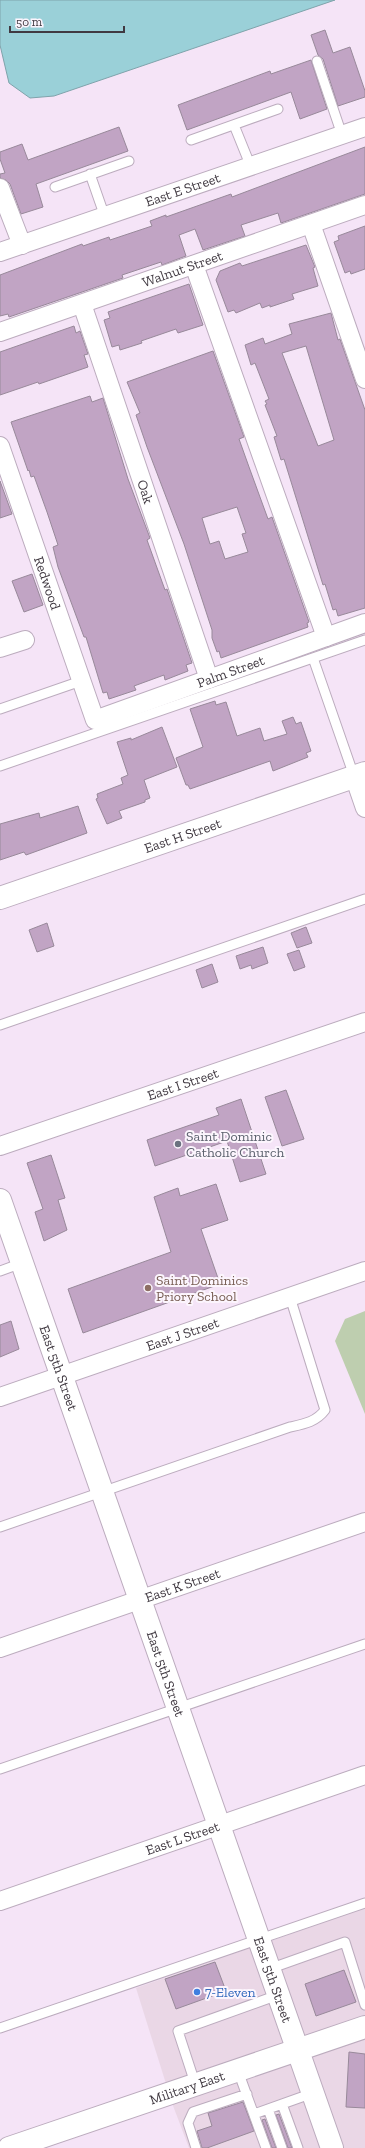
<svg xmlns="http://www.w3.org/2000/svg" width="365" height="2148" viewBox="0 0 365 2148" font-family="'Zilla Slab',serif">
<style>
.commercial{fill:#ead7e6}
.green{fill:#beceaf}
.water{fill:#9ad0d8;stroke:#7fa3ab}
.building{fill:#c1a4c4;stroke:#98899a;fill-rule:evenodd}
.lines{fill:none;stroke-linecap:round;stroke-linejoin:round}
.lane-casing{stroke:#bcacbe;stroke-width:11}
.street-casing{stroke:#bcacbe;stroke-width:20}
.secondary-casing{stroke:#bcacbe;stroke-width:24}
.lane{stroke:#fff;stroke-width:9}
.street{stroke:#fff;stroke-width:18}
.secondary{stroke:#fff;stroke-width:22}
.worship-dot{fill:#6b7280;stroke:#fcf5fd;stroke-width:1.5}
.education-dot{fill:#8d6e63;stroke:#fcf5fd;stroke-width:1.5}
.shop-dot{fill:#3f7fe0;stroke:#fcf5fd;stroke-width:1.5}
.labels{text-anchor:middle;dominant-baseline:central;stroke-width:4;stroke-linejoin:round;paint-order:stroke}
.street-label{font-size:14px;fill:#403941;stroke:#fcf5fd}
.worship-label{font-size:14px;fill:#5b616d;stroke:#fcf5fd;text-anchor:start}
.education-label{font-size:14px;fill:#785e54;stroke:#fcf5fd;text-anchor:start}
.shop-label{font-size:14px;fill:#366cbe;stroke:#fcf5fd;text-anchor:start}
</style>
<rect width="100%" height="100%" fill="#f5e4f7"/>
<path class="commercial" d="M 365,1908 L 365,2148 L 189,2148 L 172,2103 L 136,1988 Z"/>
<path class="green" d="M 365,1311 L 365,1414 L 335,1341 L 345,1319 Z"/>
<path class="water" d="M 0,0 L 335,0 L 54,96 L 30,98 L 9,83 L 0,45 Z"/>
<path class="building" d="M 325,30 L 333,53 L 350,47 L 365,91 L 365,97 L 338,106 L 323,59 L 318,55 L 311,35 Z
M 311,60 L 327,109 L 300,119 L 291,92 L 187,130 L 178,105 L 270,71 L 271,74 Z
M 119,127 L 128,151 L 36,184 L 43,207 L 21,214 L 10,184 L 6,180 L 0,178 L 0,174 L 5,173 L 0,159 L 0,152 L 22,144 L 28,160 Z
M 365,147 L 365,194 L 281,223 L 278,213 L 241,225 L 245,236 L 203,250 L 195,229 L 179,235 L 186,256 L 162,265 L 161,262 L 122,275 L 123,278 L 9,317 L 8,314 L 0,316 L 0,275 L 82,244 L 83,246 L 109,237 L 110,240 L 152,226 L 150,221 L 166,215 L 166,217 L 231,194 L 232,197 Z
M 365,226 L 365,269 L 351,274 L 350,271 L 345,273 L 334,242 L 339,240 L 338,236 Z
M 306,245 L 315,267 L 313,268 L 318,286 L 292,294 L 294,299 L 270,307 L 270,305 L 262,308 L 260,303 L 236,313 L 234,310 L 228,312 L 216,280 L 220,271 L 240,263 L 242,266 Z
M 189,284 L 203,325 L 178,333 L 176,329 L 141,341 L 142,343 L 120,350 L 119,345 L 112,347 L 104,320 L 110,318 L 108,312 Z
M 331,313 L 338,340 L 340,339 L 365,410 L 365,608 L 338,616 L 336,609 L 333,610 L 325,584 L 323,585 L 284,459 L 281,460 L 274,437 L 277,436 L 265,405 L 267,404 L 265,401 L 269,399 L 255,363 L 251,365 L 245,345 L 263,338 L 265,344 L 292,334 L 289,324 ZM 306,346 L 334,440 L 318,446 L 282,353 Z
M 74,326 L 76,333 L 80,331 L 88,354 L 84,355 L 88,367 L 39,384 L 38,382 L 0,395 L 0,352 Z
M 213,351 L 244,437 L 239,439 L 249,467 L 268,519 L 272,517 L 309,622 L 307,623 L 308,627 L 221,658 L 219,651 L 217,652 L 212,638 L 212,630 L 184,544 L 147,447 L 136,415 L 140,413 L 127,382 ZM 237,507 L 246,533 L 242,534 L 248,552 L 225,559 L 219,541 L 210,544 L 202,518 Z
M 90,396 L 92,402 L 103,398 L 128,479 L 150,538 L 147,540 L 165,590 L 167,589 L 192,663 L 186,665 L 188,671 L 165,680 L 164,675 L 134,686 L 136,690 L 109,699 L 107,692 L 103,693 L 86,637 L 84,637 L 58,567 L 53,547 L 58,545 L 47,512 L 34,476 L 31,477 L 29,470 L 28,471 L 11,422 Z
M 0,481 L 12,514 L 0,518 Z
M 32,574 L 43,605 L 24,612 L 12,581 Z
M 215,701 L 216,705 L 226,702 L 237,736 L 260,728 L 264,741 L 287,734 L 282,721 L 293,717 L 296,724 L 301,722 L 311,751 L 306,753 L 308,757 L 273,771 L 270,761 L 190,789 L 188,785 L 186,785 L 176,758 L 203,747 L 190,709 Z
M 162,727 L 177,767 L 144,780 L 150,798 L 145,800 L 145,802 L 119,811 L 122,818 L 107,824 L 96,799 L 98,798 L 97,794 L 123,784 L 121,778 L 128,775 L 117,742 L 131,738 L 131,740 Z
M 78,806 L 87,833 L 26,855 L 24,852 L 0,860 L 0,824 L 39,813 L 40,818 Z
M 47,923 L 54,946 L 37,952 L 29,930 Z
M 306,927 L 312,943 L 297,948 L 291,933 Z
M 263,947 L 268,963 L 252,969 L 251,965 L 240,969 L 236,956 Z
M 299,950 L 305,967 L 294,971 L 287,954 Z
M 212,964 L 218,982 L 202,988 L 196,970 Z
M 286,1090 L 304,1139 L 282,1146 L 265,1097 Z
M 241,1099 L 266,1174 L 240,1182 L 227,1141 L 155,1166 L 147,1140 L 219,1115 L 216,1108 Z
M 51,1155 L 65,1198 L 58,1200 L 67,1230 L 44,1241 L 35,1212 L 43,1209 L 27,1163 Z
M 216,1184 L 228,1220 L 201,1229 L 220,1284 L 83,1333 L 68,1289 L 171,1252 L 154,1197 L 178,1188 L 180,1196 Z
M 11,1321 L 19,1349 L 0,1357 L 0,1325 Z
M 215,1962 L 226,1991 L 176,2009 L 165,1979 Z
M 344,1970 L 356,2002 L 316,2016 L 305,1984 Z
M 349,2052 L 365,2054 L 365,2108 L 346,2107 Z
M 243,2102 L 254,2131 L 207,2148 L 202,2148 L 197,2131 L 212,2126 L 208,2113 Z
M 279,2114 L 292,2148 L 288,2148 L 276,2115 Z
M 265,2119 L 276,2148 L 272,2148 L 262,2120 Z"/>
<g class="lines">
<g class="lane-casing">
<path id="lane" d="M 317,61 L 342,135
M 234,125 L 251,167
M 191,140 L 278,109
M 90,174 L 105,217
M 55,187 L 129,161
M 313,658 L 354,776
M 0,709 L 81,681
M 0,766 L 365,640
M 0,1025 L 365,899
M 0,1271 L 22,1263
M 0,1527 L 290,1427 C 304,1424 316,1422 325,1410 L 290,1297
M 0,1769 L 365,1644
M 269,1969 L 345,1942 L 365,2005
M 0,2028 L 365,1903
M 238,2071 L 266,2148
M 195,2083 L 178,2031 L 278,1995
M 282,2104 L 298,2148
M 268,2109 L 282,2148
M 254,2114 L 313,2093
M 196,2148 L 188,2123 L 193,2112 L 247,2094"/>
</g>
<g class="street-casing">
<g id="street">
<path d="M 0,188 L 22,245"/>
<path d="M 311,224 L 365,379"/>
<path id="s1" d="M 0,252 L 365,127"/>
<path d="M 194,265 L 326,637"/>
<path id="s2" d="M 82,304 L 209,679"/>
<path id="s3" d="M 0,332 L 365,205"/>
<path id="s4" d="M 0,446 L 95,720 L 365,623"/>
<path d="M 0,648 L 25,640"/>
<path d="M 354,776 L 365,808"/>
<path id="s5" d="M 0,1146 L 365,1022"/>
<path id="s6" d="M 0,1397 L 365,1271"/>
<path id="s7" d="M 0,1648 L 365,1522"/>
<path id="s8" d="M 0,1901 L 365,1775"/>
</g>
</g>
<g class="secondary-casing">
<g id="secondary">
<path id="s9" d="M 0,898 L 365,773"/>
<path id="s10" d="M 0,1200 L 332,2148"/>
<path id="s11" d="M 9,2148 L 365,2027"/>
</g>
</g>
<use href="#lane" class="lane"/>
<use href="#street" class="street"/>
<use href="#secondary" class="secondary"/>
</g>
<circle class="worship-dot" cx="178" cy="1144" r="4"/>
<circle class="education-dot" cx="148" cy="1288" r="4"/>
<circle class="shop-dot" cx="197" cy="1992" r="4"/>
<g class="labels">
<g class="street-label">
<text stroke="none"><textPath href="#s1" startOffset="193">East E Street</textPath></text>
<text stroke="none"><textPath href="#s3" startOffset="193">Walnut Street</textPath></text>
<text stroke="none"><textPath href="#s2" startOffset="198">Oak</textPath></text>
<text stroke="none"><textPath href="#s4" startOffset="145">Redwood</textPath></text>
<text stroke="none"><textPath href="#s4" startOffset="434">Palm Street</textPath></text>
<text stroke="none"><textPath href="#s9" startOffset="193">East H Street</textPath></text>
<text stroke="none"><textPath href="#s5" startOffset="193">East I Street</textPath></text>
<text stroke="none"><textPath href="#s6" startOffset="193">East J Street</textPath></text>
<text stroke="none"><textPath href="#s10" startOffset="178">East 5th Street</textPath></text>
<text stroke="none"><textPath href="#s7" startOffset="193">East K Street</textPath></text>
<text stroke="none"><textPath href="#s10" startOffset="502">East 5th Street</textPath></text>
<text stroke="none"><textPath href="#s8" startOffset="193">East L Street</textPath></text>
<text stroke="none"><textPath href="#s10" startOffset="826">East 5th Street</textPath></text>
<text stroke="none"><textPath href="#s11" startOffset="188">Military East</textPath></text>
</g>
<g class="worship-label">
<text x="186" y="1136">Saint Dominic<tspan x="186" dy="16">Catholic Church</tspan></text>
</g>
<g class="education-label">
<text x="156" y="1280">Saint Dominics<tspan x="156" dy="16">Priory School</tspan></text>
</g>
<g class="shop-label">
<text x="205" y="1992">7-Eleven</text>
</g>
</g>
<path d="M10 26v6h114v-6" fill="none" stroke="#403941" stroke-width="2"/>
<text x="16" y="26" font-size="12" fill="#403941" stroke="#fcf5fd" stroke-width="3" paint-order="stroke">50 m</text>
</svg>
